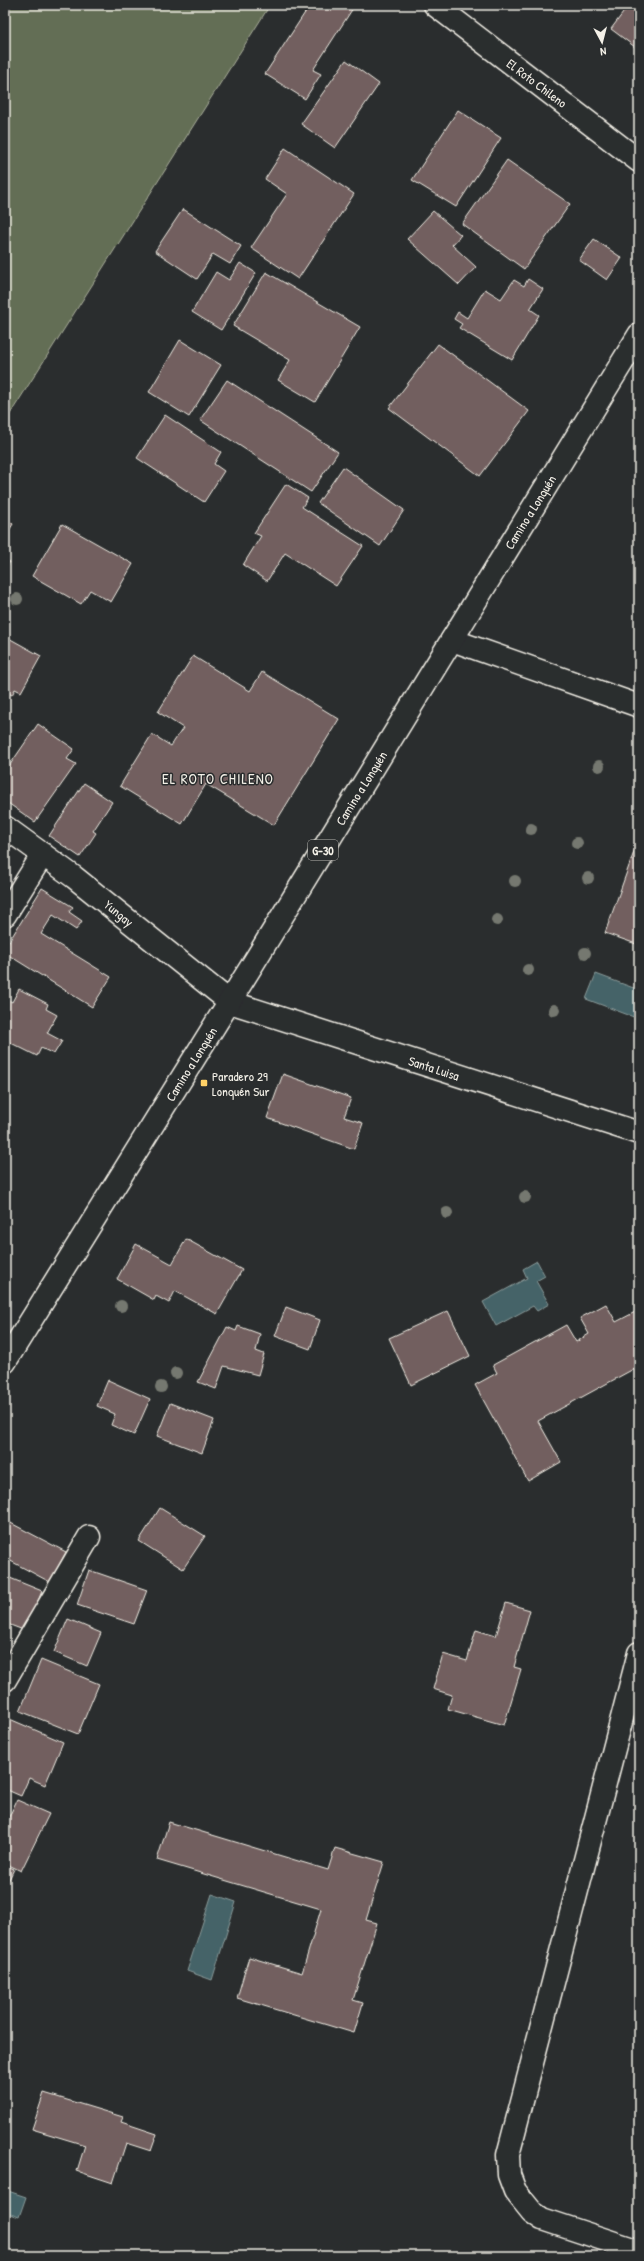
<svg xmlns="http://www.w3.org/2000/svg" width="644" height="2261" viewBox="0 0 644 2261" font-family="'Patrick Hand',sans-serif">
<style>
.green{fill:#636e54;stroke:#acb09e}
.water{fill:#456368;stroke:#8b9c9b}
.building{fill:#725f5e;stroke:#f4f1e8}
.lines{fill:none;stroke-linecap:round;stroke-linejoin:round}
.minor-casing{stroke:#f4f1e8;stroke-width:25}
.major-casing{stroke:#f4f1e8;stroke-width:25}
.minor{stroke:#2a2d2e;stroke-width:22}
.major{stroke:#2a2d2e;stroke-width:22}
.tree{fill:#75786f}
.poi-dot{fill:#ffd166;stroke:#2a2d2e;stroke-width:1.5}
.labels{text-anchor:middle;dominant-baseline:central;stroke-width:3;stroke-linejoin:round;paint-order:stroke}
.shield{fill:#2a2d2e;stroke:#b7b6b0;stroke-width:1}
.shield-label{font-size:12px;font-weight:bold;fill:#f4f1e8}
.street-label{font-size:13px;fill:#f4f1e8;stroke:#2a2d2e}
.poi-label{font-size:13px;fill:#f4f1e8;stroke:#2a2d2e;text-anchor:start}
.quarter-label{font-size:15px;letter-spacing:1px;fill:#f4f1e8;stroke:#2a2d2e}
</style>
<rect width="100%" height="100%" fill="#2a2d2e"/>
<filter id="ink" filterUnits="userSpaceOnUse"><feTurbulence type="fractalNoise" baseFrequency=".025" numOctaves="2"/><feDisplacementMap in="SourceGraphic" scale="8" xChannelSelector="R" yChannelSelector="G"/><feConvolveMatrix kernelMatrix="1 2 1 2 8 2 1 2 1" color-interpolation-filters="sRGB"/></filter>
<g filter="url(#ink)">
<path class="green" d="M 5,5 L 270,5 L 5,422 Z"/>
<path class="water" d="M 596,974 L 639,990 L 639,1019 L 586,999 Z
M 537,1261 L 545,1276 L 536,1281 L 549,1304 L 537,1311 L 533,1306 L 496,1326 L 483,1302 L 527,1278 L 523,1269 Z
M 212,1894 L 236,1902 L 212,1980 L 187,1971 Z
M 5,2190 L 26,2197 L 19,2217 L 5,2212 Z"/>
<path class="building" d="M 310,5 L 355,5 L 313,70 L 321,74 L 305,99 L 265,74 Z
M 629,5 L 639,5 L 639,50 L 611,29 Z
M 346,60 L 379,84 L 335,148 L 301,124 Z
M 458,110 L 501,138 L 456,207 L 412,180 Z
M 285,148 L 354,194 L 298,279 L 251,248 L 287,194 L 265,179 Z
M 507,160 L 570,204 L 524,269 L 462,224 Z
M 183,209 L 241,246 L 230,264 L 213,254 L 197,279 L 155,251 Z
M 433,211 L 461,235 L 452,245 L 476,267 L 459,285 L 407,239 Z
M 594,239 L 622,258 L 607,280 L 579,260 Z
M 240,263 L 256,273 L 221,330 L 192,312 L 216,272 L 229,280 Z
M 266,272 L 360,327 L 315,402 L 278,380 L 290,360 L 233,326 Z
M 528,279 L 543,289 L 530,309 L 539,315 L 512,360 L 459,328 L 462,324 L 454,319 L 458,312 L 467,318 L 485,289 L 501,299 L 514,280 L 524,286 Z
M 180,340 L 221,365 L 189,417 L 149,392 Z
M 438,344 L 529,411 L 480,476 L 389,408 Z
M 227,380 L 338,452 L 311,492 L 200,420 Z
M 165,415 L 221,452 L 214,464 L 224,471 L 204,502 L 137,458 Z
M 343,467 L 404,510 L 380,546 L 318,503 Z
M 286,484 L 308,498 L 302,507 L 363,546 L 336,586 L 285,553 L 267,581 L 243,565 L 261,536 L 254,533 Z
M 5,518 L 13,524 L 5,537 Z
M 62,524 L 133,564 L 111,602 L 90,590 L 81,604 L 32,576 Z
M 5,559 L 10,562 L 5,569 Z
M 5,636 L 41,656 L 21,692 L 15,689 L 12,695 L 5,691 Z
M 193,656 L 250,691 L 262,672 L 339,719 L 274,825 L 206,784 L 182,824 L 120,786 L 152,734 L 171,746 L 183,728 L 158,712 Z
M 38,724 L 74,749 L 67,759 L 76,764 L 35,822 L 5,801 L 5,772 Z
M 84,783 L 112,802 L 93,831 L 96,833 L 80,857 L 49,836 Z
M 639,838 L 639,945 L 605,933 Z
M 42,888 L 73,907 L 69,912 L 82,921 L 76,930 L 53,915 L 41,934 L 111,977 L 92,1007 L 5,953 L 5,948 Z
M 19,989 L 48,1004 L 46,1009 L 57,1015 L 47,1033 L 62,1041 L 54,1054 L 41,1048 L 37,1056 L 5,1040 L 5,998 L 12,1002 Z
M 283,1074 L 351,1098 L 344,1117 L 363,1123 L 354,1149 L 267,1118 Z
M 186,1239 L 242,1270 L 217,1314 L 175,1291 L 169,1303 L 156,1296 L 154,1300 L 117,1279 L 136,1244 L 172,1264 Z
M 606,1304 L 616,1322 L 639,1310 L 639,1366 L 538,1421 L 561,1462 L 528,1481 L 475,1385 L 497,1373 L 493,1365 L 566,1325 L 576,1342 L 589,1334 L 580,1318 Z
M 286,1307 L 320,1320 L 310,1349 L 275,1336 Z
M 448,1311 L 470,1356 L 411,1385 L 389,1338 Z
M 238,1326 L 260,1334 L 256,1351 L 264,1354 L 258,1375 L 224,1366 L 216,1389 L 198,1382 L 227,1327 L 236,1331 Z
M 108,1380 L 150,1399 L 134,1435 L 111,1425 L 115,1414 L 97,1406 Z
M 170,1403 L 214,1420 L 202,1453 L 157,1436 Z
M 160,1508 L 205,1536 L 183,1569 L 139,1541 Z
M 5,1520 L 66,1552 L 50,1582 L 5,1558 Z
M 89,1570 L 147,1590 L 134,1624 L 77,1605 Z
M 5,1576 L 42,1591 L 26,1631 L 5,1623 Z
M 506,1603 L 530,1610 L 514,1667 L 521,1669 L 504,1725 L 448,1709 L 452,1695 L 433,1689 L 443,1654 L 467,1661 L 476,1630 L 496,1636 Z
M 68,1619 L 101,1633 L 87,1666 L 54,1652 Z
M 41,1660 L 99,1684 L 78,1734 L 20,1711 Z
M 5,1717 L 63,1742 L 45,1785 L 29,1778 L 21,1796 L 5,1789 Z
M 17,1800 L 49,1814 L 21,1871 L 5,1863 L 5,1820 L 7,1821 Z
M 169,1822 L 328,1870 L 335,1848 L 384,1862 L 366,1920 L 377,1923 L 353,2000 L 363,2003 L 354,2033 L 237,1998 L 249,1957 L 302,1973 L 321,1909 L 157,1860 Z
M 5,1865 L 14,1869 L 5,1888 Z
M 44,2093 L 123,2117 L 121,2122 L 157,2134 L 151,2151 L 126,2143 L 113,2183 L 77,2171 L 85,2145 L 32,2129 Z"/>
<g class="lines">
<g class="minor-casing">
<path id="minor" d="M 435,5 L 639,161
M 452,640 L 639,706
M 5,827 L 74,877 L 230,1002 L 639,1133
M 5,915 L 43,854
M 639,1653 L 508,2155 L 509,2175 L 515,2191 L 532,2212 L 542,2219 L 639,2251
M 5,1680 L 89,1537"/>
</g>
<g class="major-casing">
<path id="major" d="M 5,1362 L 251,967 L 639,335"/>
</g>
<use href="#minor" class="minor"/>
<use href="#major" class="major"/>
</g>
<g class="tree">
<circle cx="17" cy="599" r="6"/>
<circle cx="599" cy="766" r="6"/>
<circle cx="531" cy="829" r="6"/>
<circle cx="577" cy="843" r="6"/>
<circle cx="588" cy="878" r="6"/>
<circle cx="515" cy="881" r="6"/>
<circle cx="497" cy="920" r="6"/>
<circle cx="585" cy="953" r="6"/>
<circle cx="528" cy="970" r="6"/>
<circle cx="554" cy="1010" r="6"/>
<circle cx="525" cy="1197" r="6"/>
<circle cx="447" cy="1213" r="6"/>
<circle cx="121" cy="1306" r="6"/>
<circle cx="176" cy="1373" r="6"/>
<circle cx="161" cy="1387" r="6"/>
</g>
</g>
<rect class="poi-dot" x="200" y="1079" width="8" height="8" rx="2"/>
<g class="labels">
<rect class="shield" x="308" y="840" width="30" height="20" rx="3"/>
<g class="shield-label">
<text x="323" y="850">G-30</text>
</g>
<g class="street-label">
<text transform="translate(537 83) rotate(37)">El Roto Chileno</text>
<text transform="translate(530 512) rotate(-58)">Camino a Lonquén</text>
<text transform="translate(361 788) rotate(-58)">Camino a Lonquén</text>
<text transform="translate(119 913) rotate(39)">Yungay</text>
<text transform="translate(191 1064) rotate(-58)">Camino a Lonquén</text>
<text transform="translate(434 1068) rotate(18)">Santa Luisa</text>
</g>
<g class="poi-label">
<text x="212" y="1076">Paradero 29<tspan x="212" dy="15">Lonquén Sur</tspan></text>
</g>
<g class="quarter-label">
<text x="218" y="778">EL ROTO CHILENO</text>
</g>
</g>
<rect width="644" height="2261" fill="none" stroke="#2a2d2e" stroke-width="20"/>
<rect x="10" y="10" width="624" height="2241" fill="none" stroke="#f4f1e8" stroke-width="1.5" filter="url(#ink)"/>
<g transform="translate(602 42) rotate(173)" stroke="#2a2d2e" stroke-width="3" paint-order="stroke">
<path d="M0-3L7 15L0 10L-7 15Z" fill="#f4f1e8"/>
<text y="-6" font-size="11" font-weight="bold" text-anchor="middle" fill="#f4f1e8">N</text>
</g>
</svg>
